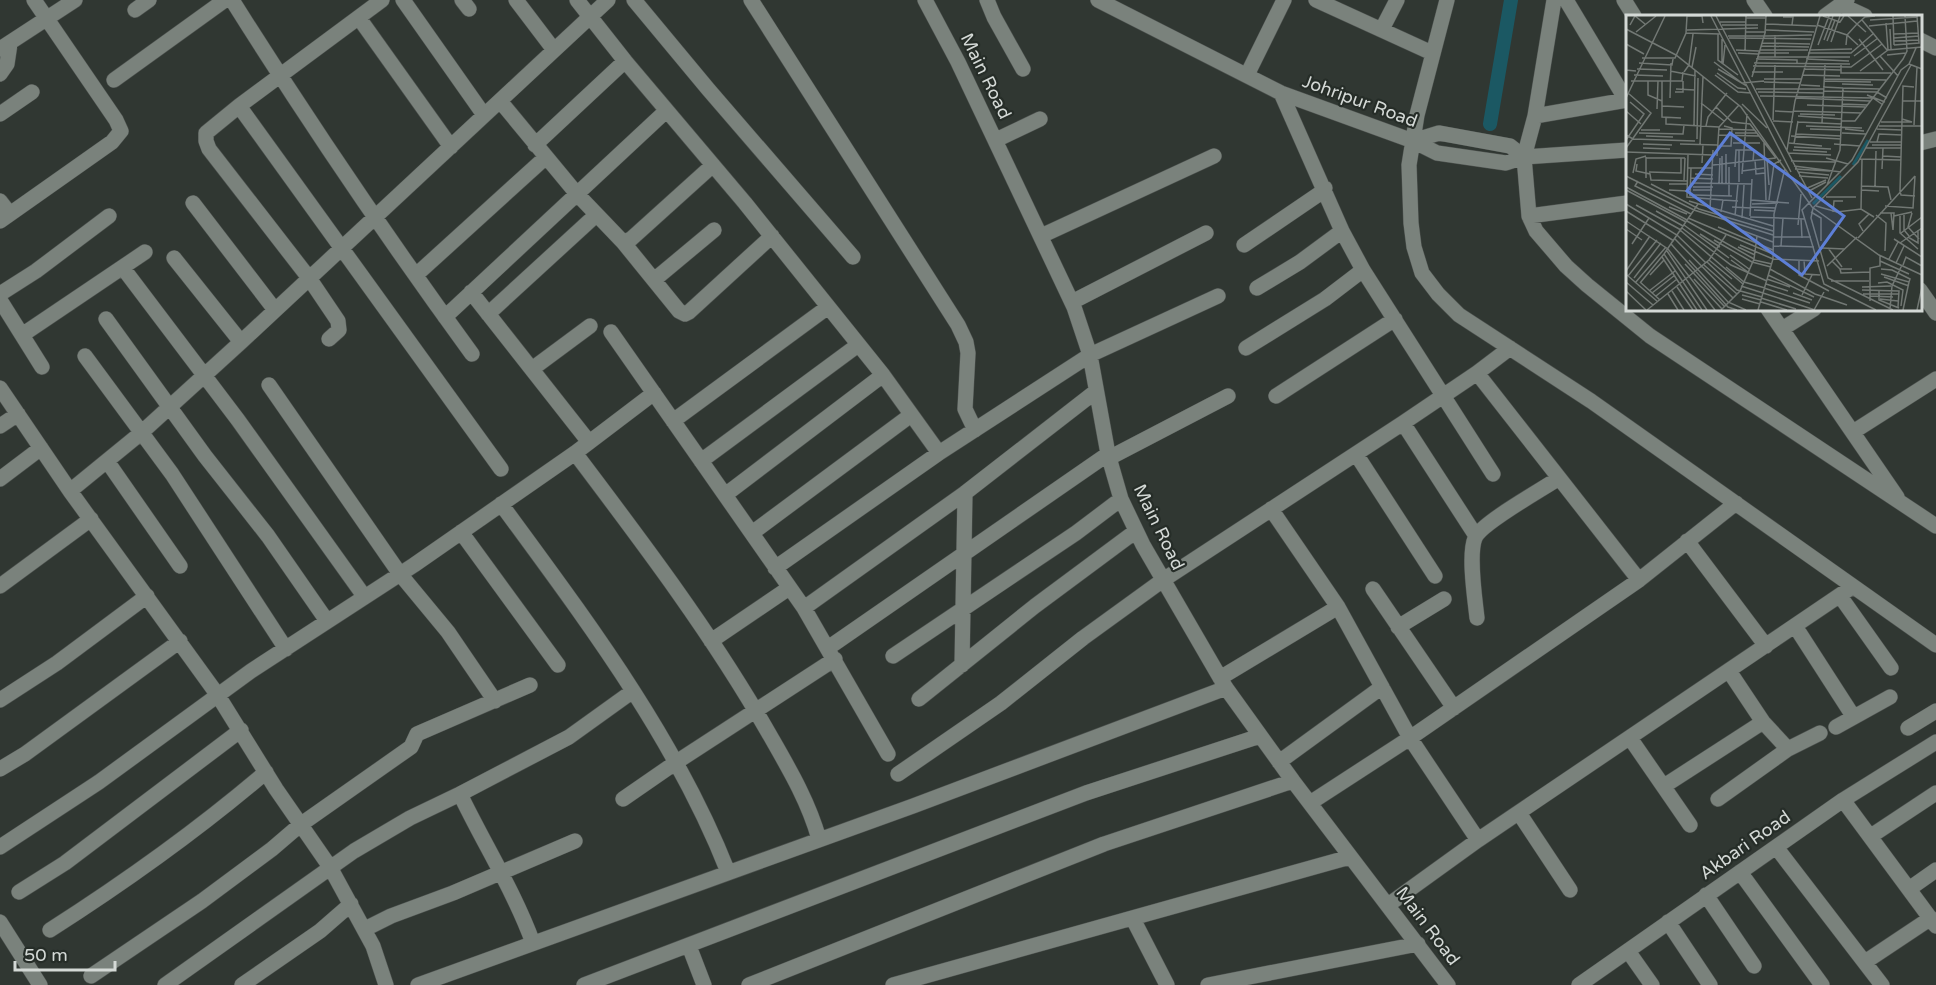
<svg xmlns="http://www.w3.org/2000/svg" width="1936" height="985" viewBox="0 0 1936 985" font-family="'Varela Round',sans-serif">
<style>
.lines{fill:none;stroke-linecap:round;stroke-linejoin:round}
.canal{stroke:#1b5863;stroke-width:14}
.minor-casing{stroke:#4d524f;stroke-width:16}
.minor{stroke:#7a827c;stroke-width:15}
.labels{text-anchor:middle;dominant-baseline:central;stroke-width:4.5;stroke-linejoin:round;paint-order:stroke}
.street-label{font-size:18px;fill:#d4d9d6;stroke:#262d28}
.inset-river{fill:none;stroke:#1b5863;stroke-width:3}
.inset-road{fill:none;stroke:#727874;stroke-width:1.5}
.view{fill:#5d7fd7;fill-opacity:0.15;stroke:#5d7fd7;stroke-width:3}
.inset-edge{fill:none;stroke:#d4d9d6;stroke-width:3}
</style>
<rect width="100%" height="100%" fill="#303732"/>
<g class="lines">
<path class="canal" d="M 1490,124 L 1511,0"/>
<g class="minor-casing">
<path id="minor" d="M 232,0 C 308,121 388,239 472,354
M 403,0 L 484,115
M 462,0 L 469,9
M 516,0 L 554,50
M 577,0 L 625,61 L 745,203 L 883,375 L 939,453
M 634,0 L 708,89 L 853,257
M 751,0 L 958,325 L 966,342 L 968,353 L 965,409 L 975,430
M 925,0 L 958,62 L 1074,307 L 1090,355 L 1108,454 L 1121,499 L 1143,545 L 1226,688 L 1293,781 L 1448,985
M 987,0 L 994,17 L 1023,69
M 1098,0 L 1281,93 L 1413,141 L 1437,153 L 1506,163 L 1524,157 L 1627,150
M 1316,0 L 1432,53
M 1447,0 L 1417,115 L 1409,165 L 1411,223 L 1414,247 L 1422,273 L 1438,294 L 1459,315 L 1591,401 L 1936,645
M 1554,0 L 1535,116 L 1524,157 L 1529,216 L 1536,231 L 1566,266 L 1587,285 L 1650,336 L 1936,526
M 1566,0 L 1626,100
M 1624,0 L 1634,16
M 1754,0 L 1765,16
M 1841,5 L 1865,16
M 135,10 L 149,0
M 1825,16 L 1847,0
M 359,18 L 451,147
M 1382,29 L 1397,0
M 1920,40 L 1936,48
M 0,49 L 75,0
M 0,74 L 7,64 L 10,44
M 1247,75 L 1284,0
M 114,80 L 225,0
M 1281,93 L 1342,231 L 1363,270 L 1493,474
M 500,101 L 577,194 L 623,242 L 631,239 L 713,165
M 239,106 L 501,469
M 0,114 L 32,92
M 1535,116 L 1627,100
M 996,140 L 1040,119
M 1413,141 L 1439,133 L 1510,146 L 1524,157
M 1920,143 L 1936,139
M 535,145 L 625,61
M 0,201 L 10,214
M 193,203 L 275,310
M 1529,216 L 1627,203
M 0,221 L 112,142 L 121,131 L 116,120 L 34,0
M 1041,236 L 1214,156
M 623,242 L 679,311 L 685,314 L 689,312 L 772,236
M 1244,245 L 1319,194 L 1325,188
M 174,258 L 241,342
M 123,268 L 238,420 L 364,596
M 416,275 L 546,157
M 654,280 L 714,230
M 1257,288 L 1300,262 L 1342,231
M 1920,290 L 1936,313
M 471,292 L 589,442
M 0,294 L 36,271 L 109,216
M 0,300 L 42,367
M 1072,302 L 1206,233
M 1768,309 L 1897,497
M 488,314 L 596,215
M 445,317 L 666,111
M 106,319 L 205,456 L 268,536 L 327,621
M 1782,329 L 1814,309
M 611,332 L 804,608 L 888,754
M 22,335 L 145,252
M 329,339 L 339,330 L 338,321 L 309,278 L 209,149 L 206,141 L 206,133 L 239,106 L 382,0
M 1246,348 L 1325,299 L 1363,270
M 85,356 L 172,474 L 286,649
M 532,369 L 590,326
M 1477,373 L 1639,580
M 269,385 L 400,574 L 448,632 L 495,701
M 0,388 L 70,491 L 217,694 L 276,789 L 330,867 L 373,946 L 386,985
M 1276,396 L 1395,319
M 673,421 L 828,307
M 1403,423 L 1476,536
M 0,426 L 18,414
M 1853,432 L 1936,379
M 575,453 C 643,543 712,634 768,732 C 788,767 808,800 819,839
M 1356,454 L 1435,576
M 1109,458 L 1228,396
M 107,461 L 180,566
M 701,461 L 858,345
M 0,479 L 41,448
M 70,491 L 141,433 L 241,342 L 608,0
M 725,495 L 883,375
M 501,504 C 586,620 675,737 728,872
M 1271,509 L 1338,607 L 1410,738 L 1478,840
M 461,532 L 558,665
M 752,533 L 911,415
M 1687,541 L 1766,646
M 775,568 L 939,453 L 1090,355 L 1218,296
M 0,586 L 91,519
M 1373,589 L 1454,708
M 1840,596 L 1891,668
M 804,608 L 965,493 L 1095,392
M 1477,618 C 1475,599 1468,555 1475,538 C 1481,523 1543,489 1559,478
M 1795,626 L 1853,716
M 1398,627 L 1444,599
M 711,641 L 789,588
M 828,648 L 1108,454
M 893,656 L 1076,533 L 1121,499
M 962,665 L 965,493
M 1729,671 L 1763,722 L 1788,749
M 1220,678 L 1338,607
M 919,699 L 1035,606 L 1136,531
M 0,700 L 57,663 L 147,596
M 1836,727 L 1890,697
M 1908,728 L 1936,711
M 1630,738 L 1690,825
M 1279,762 L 1382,687
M 0,769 L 25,754 L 180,641
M 898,774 L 1001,703 L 1083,638 L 1163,580 L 1403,423 L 1477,373 L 1510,348
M 1664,786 L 1763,722
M 623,799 L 675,763 L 835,659
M 1718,799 L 1788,749 L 1820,733
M 1843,800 L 1936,926
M 1310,803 L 1410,738 L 1639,580 L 1736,503
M 1519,813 L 1570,890
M 1871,836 L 1936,793
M 0,847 L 99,782 L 251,671 L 414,565 L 575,453 L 654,393
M 1776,847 L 1882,985
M 1740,872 L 1822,985
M 1909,889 L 1936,870
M 19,892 L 65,863 L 241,730
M 1706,895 L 1754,966
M 1388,905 L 1478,840 L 1852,587
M 1133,919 L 1167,985
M 0,922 L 40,985
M 1668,922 L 1710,985
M 365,929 L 391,916 L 453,893 L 575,841
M 50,930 C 125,882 198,830 266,772
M 533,943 C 514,891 484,844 460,794 L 569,737 L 633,691
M 689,946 L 704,985
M 1628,951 L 1652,985
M 1865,962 L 1931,918
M 91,976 L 202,901 L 272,849 L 300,825 L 411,747 L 417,734 L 530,685
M 165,985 L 354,851 L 410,818 L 460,794
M 242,985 L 320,931 L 351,904
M 418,985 L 913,806 L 1226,688
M 584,985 L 1086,793 L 1260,736
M 749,985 L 1104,844 L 1293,781
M 893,985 L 1350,857
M 1208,985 L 1418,944
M 1579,985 L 1843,800 L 1936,742"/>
</g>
<use href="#minor" class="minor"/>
</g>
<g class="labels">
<g class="street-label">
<text transform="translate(986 76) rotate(64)">Main Road</text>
<text transform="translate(1360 101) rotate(20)">Johripur Road</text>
<text transform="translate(1159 527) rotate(64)">Main Road</text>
<text transform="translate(1745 845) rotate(-35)">Akbari Road</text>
<text transform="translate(1428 926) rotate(53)">Main Road</text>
</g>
</g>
<g transform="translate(1626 15)">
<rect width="296" height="296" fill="#303732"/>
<path class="inset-river" d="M 227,150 L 242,125M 187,189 L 215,161"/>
<path class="inset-road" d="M 61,1 L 76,1 L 77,8M 85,1 L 165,157M 90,1 L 186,183M 197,1 L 214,7 L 218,1M 222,1 L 240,17M 267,1 L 268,30M 157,2 L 167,2 L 166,10M 120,3 L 140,3M 236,5 L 261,35M 244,5 L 291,2M 94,7 L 120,7M 260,8 L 262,35M 140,9 L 190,11M 4,10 L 9,1 L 19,9M 96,10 L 132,10M 191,10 L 221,20 L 232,30M 243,11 L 291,6M 0,14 L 50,40 L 115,92 L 186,192 L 253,240 L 296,260M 264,14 L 265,34M 61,15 L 132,13M 140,15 L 188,17M 10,17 L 30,1M 120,17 L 140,17M 60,18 L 94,19M 92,19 L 92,45 L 112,60M 268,19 L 292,18M 102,21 L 138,21M 138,21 L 186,20M 103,23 L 185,24M 268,23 L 293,21M 233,24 L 257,55M 198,25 L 207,1M 201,26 L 209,5M 268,26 L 293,25M 205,27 L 214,1M 136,28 L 184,29M 0,29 L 18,39M 192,30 L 203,1M 220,30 L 221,20 L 231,9 L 239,2 L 249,1M 268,30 L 293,28 L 291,1M 135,31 L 183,32M 290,33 L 283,49 L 296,54M 110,35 L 133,36M 134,35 L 182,35M 183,35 L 226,34M 119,36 L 120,1M 0,38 L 0,55 L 10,56M 112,38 L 132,39M 132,38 L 163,38M 182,38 L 225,38 L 248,18M 261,40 L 280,38M 228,41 L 252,23M 254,41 L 272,61M 131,42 L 224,42M 149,42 L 149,20M 16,43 L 49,43 L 60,18 L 61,1M 130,44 L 171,45 L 171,48M 180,44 L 223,46M 88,47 L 116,68 L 138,66M 13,48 L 46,50 L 47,44M 96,48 L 96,24M 128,48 L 224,49M 97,49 L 99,30M 215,50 L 215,58 L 265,58M 127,51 L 225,52 L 256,29M 66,52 L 70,32M 11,54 L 41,55M 92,54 L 121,71M 178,54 L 215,55M 44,56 L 70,61M 234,56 L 262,35 L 296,32M 58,57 L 63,50 L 67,19M 126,57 L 157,57M 91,58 L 112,73 L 120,74M 8,60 L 37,61M 89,60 L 112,77 L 125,78M 177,60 L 214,61M 126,62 L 139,18 L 140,1M 138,64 L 176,64M 198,64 L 260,65M 5,66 L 56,66 L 57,57M 22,66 L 22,80 L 36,86M 36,66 L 36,102 L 55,103M 198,66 L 245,67M 138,67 L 175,68M 216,69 L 247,70M 175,70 L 194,71M 197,72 L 217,73M 288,72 L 277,71 L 274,176 L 275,180 L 289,181M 50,74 L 69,75M 130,74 L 197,74M 197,76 L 251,77 L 261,83M 49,77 L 57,77 L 57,66M 132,77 L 197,78M 241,80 L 259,87M 134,81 L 247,83 L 257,90M 0,83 L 39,1M 44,83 L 45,48M 169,83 L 244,86M 276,86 L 295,86M 75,88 L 98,106M 116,89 L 141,113M 216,89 L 242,90M 181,90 L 239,92M 36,91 L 58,92M 90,92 L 106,107 L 124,109 L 150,143M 31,94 L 32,66M 0,96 L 15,109M 149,96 L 168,97M 168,96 L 235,98M 174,99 L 209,100M 172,101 L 216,104M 40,103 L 40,109 L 93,112M 147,105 L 149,50M 147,106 L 167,107M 216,106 L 229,106 L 277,44 L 281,36 L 279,1M 172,107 L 216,109M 255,107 L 286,107 L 276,104M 196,108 L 199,50M 68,110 L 69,55M 288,110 L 291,52M 80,111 L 82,102 L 101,78M 180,111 L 236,113M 253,111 L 296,111M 93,114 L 128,115M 184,114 L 215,115M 219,114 L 238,116M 251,114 L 276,115M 15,115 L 34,115M 13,118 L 57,119 L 58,110M 109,118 L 131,118M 216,118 L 240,119M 170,119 L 215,121M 0,120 L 7,124 L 69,126M 92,120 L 133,121M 20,121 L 47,122M 165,121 L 215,124M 71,124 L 72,63M 0,125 L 18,99 L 4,87M 244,127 L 275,127M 251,127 L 253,119 L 276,120M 107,128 L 134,128M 138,128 L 140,185M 163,128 L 196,131M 17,129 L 46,130M 54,129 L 91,130M 168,129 L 172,106M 208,129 L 234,131M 74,130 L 77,61M 246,130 L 275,130M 91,131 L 105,131 L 106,113 L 98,111M 168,132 L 205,134M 0,133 L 25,98 L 2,78M 17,133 L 44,134M 240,133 L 275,133M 161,135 L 169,86 L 194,1M 167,135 L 201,137M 0,137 L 87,140M 162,138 L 205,140M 100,139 L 100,169M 62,140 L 61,182 L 97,185M 91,141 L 93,112 L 113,90M 96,141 L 96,169M 257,141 L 275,142M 20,143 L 59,143M 200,143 L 222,149M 141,144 L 143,170M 234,144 L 275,145M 129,145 L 130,159 L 139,158M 165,146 L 209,147M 76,148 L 77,130M 11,149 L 10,156 L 24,159 L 25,165 L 62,166M 87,150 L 150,143M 168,151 L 215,157M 109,152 L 110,135 L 128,135 L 127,146M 61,153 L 87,153M 169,154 L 204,156M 256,154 L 257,133M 116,156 L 138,153M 23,157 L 55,158 L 55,143M 172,157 L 203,160M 7,158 L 10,144 L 20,141M 69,159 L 87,160M 116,159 L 121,99M 0,161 L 68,195 L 147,220M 173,161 L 202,163M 20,163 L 20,142M 65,163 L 87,164M 58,165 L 59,143M 12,166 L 9,171 L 65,199M 113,167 L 113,135M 67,168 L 126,169M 25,169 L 73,194 L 147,216M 43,169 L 62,169M 93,169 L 94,143M 201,170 L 214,135 L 217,73 L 254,74M 235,171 L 262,172 L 265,185M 249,171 L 250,136M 0,172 L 61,205M 67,172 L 87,172M 179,174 L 200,165M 0,175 L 60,207M 43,175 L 61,176M 67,175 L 86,175M 235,175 L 253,176M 183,176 L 200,167M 67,180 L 106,181M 64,181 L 65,153M 103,181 L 103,152M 200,182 L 230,182M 125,185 L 163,188M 143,185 L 148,149 L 155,145M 63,186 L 147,211M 0,189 L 51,220 L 80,248M 126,189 L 152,188M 10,190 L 55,215M 190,191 L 211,197 L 235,194 L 248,202M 259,191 L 287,193 L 289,161M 43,192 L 61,199M 106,192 L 125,193M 125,192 L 150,193M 187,193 L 232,147 L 285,50M 187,193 L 185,203 L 202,263 L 267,295M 84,194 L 87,135M 235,194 L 236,144M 128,195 L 149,196M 0,196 L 48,226M 30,196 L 57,211M 95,197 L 97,185 L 112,186M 185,197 L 195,203 L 195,226M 207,197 L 208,186 L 217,186M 254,198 L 265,198 L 267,215 L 268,198 L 265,198M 286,198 L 282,212 L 293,224M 250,200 L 260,208 L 259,236M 278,200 L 278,215 L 283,221M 109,201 L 112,169M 124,201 L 126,164M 268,201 L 286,197M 274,201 L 274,218 L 292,234M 124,202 L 178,204M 62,203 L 147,239M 116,203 L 118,170M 175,204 L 176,223M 0,206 L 42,234 L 89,295M 61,206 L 128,244M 58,210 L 103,243M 172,210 L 175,179M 92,212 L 147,235M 56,213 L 105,250 L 141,266M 0,214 L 16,225M 112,214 L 147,227M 54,215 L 117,269M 237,216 L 233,209 L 243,199M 275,218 L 296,202M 74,219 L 94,232M 147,222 L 185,222M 282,222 L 292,228 L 292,215M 232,223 L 289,161M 49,224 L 107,283M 268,224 L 296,242M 88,225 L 126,247 L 145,252M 274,228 L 296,213M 6,229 L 23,203M 45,229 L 102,292 L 111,295M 114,230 L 147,244 L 193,246M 147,231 L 188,232M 155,231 L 157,203M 112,232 L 129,240M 196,233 L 219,234M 202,233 L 216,252M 41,236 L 81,295M 38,239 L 76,295M 104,240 L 123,254M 36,242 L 71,295M 263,244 L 272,227M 63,245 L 102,287 L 120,295M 83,245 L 106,264M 105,245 L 122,257M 128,245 L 146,249M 173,245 L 173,260 L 203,276M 178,245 L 179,259 L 194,260M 206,246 L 214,254 L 226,254M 254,246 L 283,259M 81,247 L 111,275 L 136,282M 270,248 L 278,231M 59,249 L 98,291M 78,250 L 111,279M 277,250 L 280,242 L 296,251M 201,251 L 231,222M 100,252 L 118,267 L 139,273M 144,254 L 189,279 L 221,290M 214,254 L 215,258 L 244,257M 255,254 L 266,255 L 284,264 L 283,267M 0,256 L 24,221M 255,259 L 283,267 L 277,295M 1,260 L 32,287M 24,260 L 38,245M 142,260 L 188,282M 2,261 L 31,225M 258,262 L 283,271M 8,263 L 35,228M 68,264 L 96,294M 141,264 L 164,272M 205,266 L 243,266M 0,267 L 27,290M 14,267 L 34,285M 9,268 L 40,232M 14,268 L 38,239 L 72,189M 252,268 L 261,267 L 277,275 L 275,291M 140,269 L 162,276M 115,271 L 137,278M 51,272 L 67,295M 236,272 L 265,271M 138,273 L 184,288M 236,275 L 273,276 L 272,292M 253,275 L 253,285 L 273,293M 0,276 L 20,295M 23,276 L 49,256M 46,276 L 58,295M 26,278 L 49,260M 137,278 L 189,295M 167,278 L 186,285M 42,279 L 52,295M 237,279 L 273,279M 116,280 L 135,285M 176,280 L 186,260M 30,281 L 51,264M 244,281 L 267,282M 135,283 L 170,294M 116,284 L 134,289M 254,284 L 272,286M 244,286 L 244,253 L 254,251 L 254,241M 135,287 L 161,295M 264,294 L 266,271 L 276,250M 21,295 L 83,245 L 100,220M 95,295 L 114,276 L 128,244 L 131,221M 132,295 L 147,244 L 148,199 L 159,153M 188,295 L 198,277M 250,295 L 198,269 L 176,195 L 226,145 L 275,55 L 283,49M 291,295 L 296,272"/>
<path class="view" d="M 104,118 L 218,201 L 176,260 L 61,176 Z"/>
<rect width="296" height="296" class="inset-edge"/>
</g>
<path d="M15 961v9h100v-9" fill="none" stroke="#d4d9d6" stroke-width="3"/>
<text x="24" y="961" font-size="18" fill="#d4d9d6" stroke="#262d28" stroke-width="4.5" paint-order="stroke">50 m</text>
</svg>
